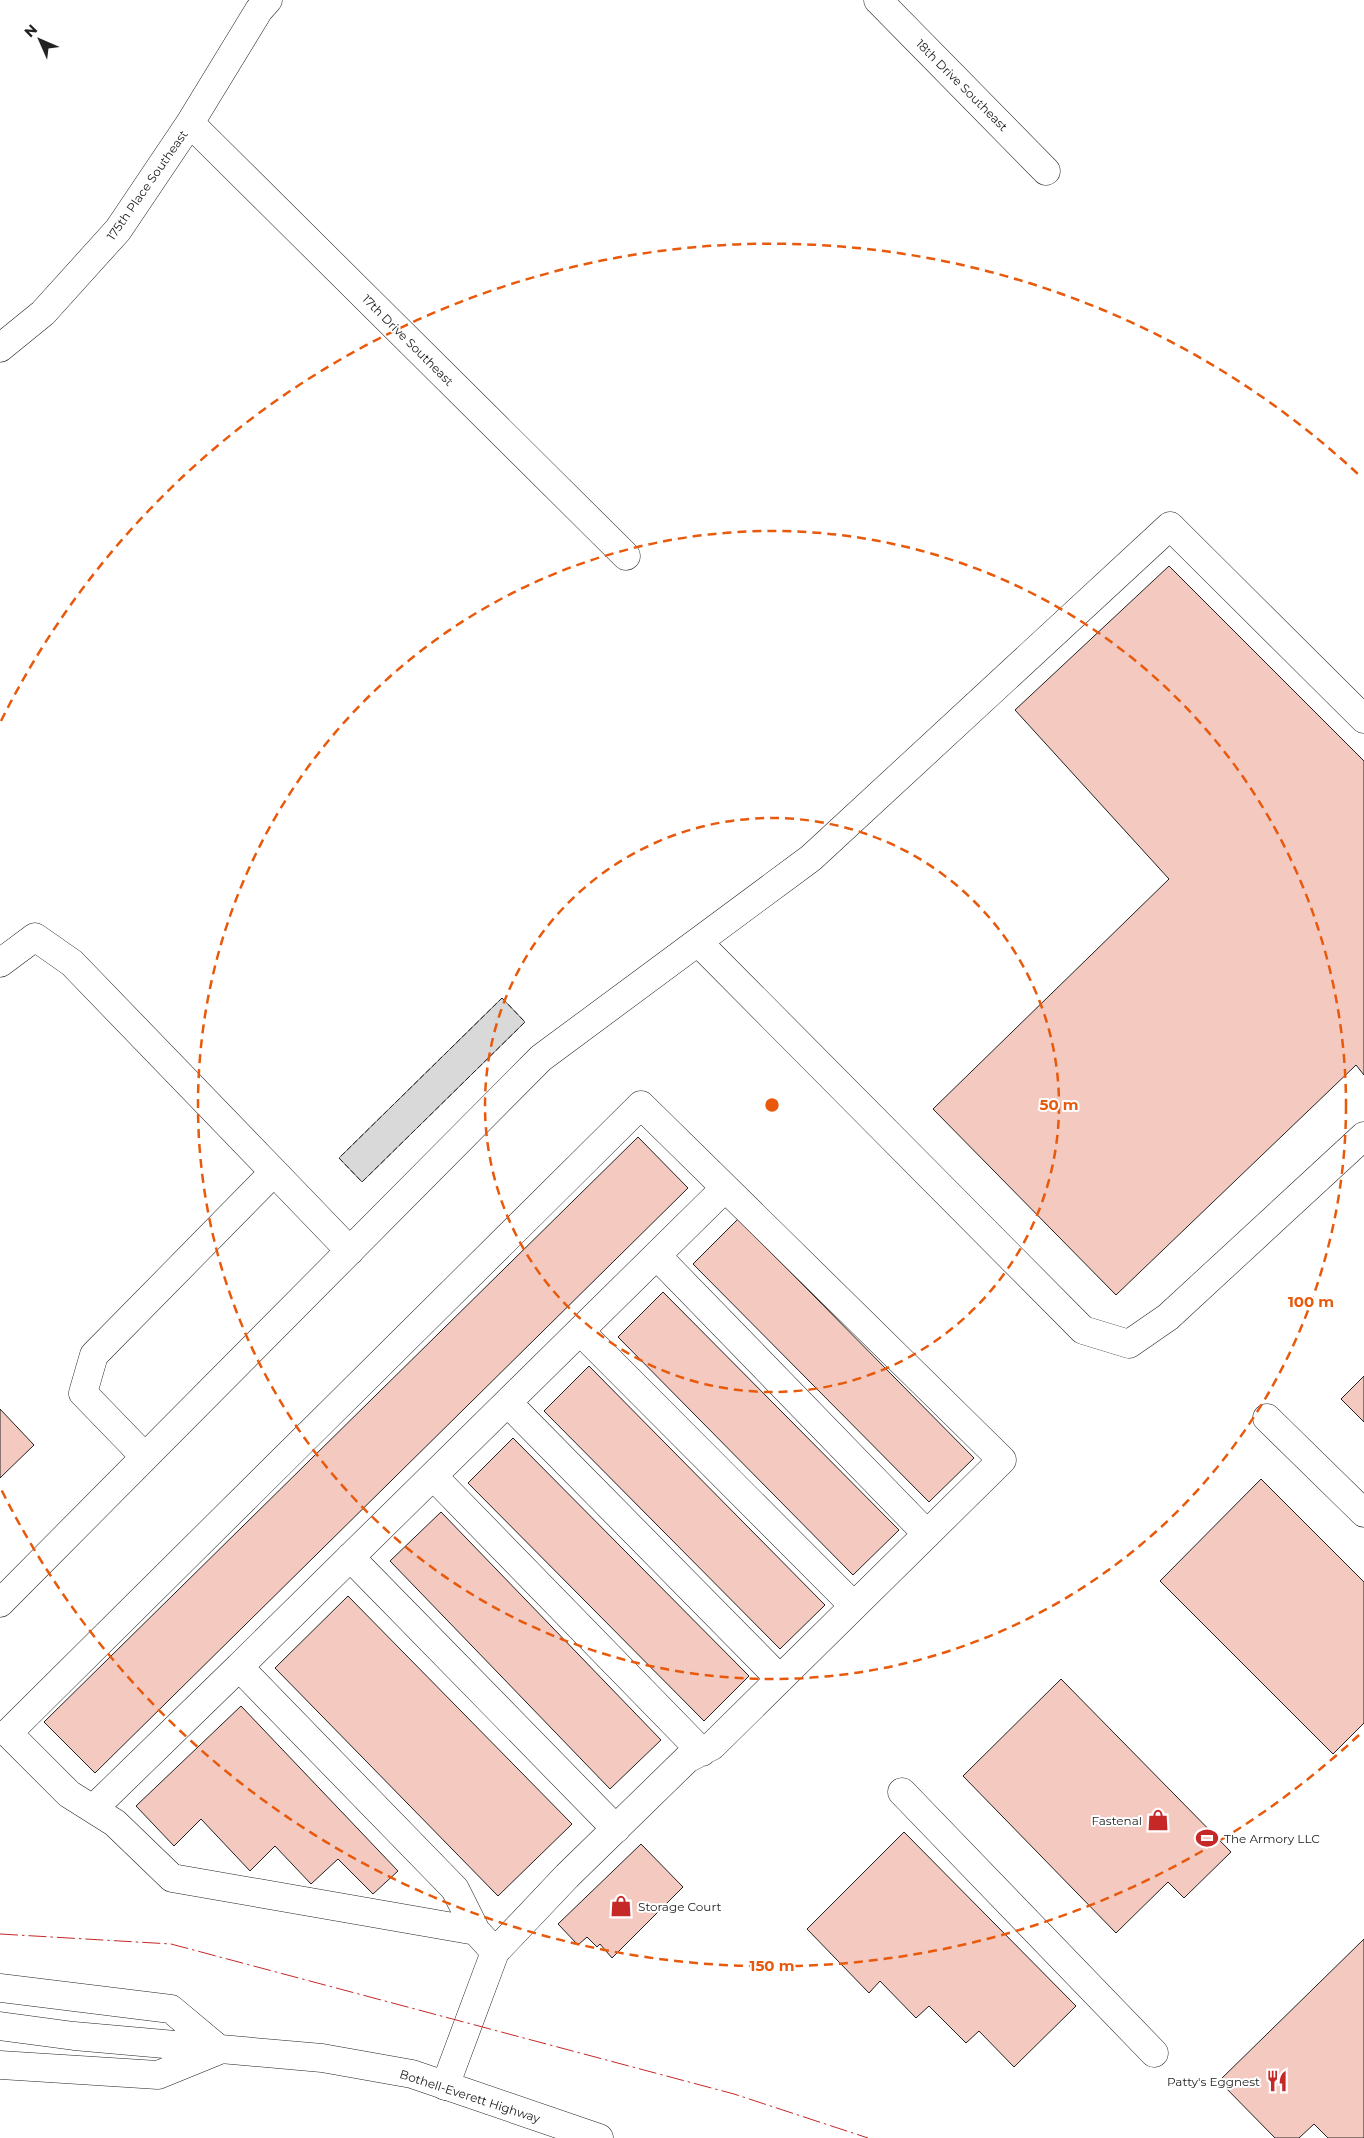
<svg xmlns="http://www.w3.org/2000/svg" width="1364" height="2138" viewBox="0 0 1364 2138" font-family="Montserrat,sans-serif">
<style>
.water{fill:#d9d9d9;stroke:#6f6f6f}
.building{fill:#f3c9c0;stroke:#222}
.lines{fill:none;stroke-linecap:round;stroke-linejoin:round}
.minor-casing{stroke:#222;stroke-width:29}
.major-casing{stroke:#222;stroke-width:29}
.minor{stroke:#fff;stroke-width:28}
.major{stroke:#fff;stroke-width:28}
.fence{stroke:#222;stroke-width:1;stroke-dasharray:6 2.5;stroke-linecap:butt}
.power{stroke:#c62828;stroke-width:1;stroke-dasharray:18 4 2.5 4;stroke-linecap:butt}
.ring{fill:none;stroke:#e8590c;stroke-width:2.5;stroke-dasharray:9 6}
.labels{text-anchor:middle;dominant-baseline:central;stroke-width:4;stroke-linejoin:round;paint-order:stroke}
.street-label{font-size:12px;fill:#222;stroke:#fff}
.poi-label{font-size:12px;fill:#222;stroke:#fff;text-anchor:end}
.centre{fill:#e8590c;stroke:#fff;stroke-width:2.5}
.ring-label{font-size:15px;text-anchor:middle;font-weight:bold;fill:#e8590c;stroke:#fff;stroke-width:4;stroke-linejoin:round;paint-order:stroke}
</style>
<rect width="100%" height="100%" fill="#fff"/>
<path class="water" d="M 502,998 L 525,1022 L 362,1182 L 339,1158 Z"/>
<path class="building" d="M 1169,566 L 1364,761 L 1364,1075 L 1356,1065 L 1116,1295 L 933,1109 L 1169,879 L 1015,710 Z
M 638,1137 L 688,1188 L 95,1773 L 44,1722 Z
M 738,1219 L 974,1458 L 929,1502 L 693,1264 Z
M 663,1292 L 899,1530 L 853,1575 L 618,1337 Z
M 589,1366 L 825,1605 L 780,1649 L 544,1411 Z
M 1364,1376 L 1364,1422 L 1341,1399 Z
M 0,1409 L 34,1445 L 0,1478 Z
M 513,1438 L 749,1676 L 704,1721 L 468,1483 Z
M 1261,1479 L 1364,1582 L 1364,1723 L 1333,1754 L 1160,1581 Z
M 441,1512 L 661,1740 L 610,1789 L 390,1561 Z
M 348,1596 L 572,1824 L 498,1896 L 275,1668 Z
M 1061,1679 L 1231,1852 L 1184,1898 L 1168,1882 L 1116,1933 L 963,1776 Z
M 241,1706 L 398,1871 L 373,1894 L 338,1859 L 311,1884 L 275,1846 L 250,1871 L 201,1819 L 174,1846 L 136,1806 Z
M 904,1832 L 1076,2006 L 1014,2067 L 979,2031 L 966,2043 L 929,2006 L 916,2018 L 880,1981 L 869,1993 L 807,1929 Z
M 641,1844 L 683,1887 L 612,1958 L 600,1944 L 597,1947 L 587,1937 L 578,1945 L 558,1924 Z
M 1364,1939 L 1364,2138 L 1328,2138 L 1314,2124 L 1299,2138 L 1275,2138 L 1219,2081 Z"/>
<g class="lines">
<g class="minor-casing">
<path id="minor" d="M 878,0 L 1046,171
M 190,123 L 626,556
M 0,348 L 43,313 L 118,230 L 190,123 L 259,10 L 268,0
M 698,942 L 1083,1330 L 1129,1344 L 1168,1317 L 1364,1136
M 0,963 L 35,937 L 72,963 L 274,1172
M 657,1256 L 927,1534
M 580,1331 L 854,1606
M 508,1403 L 780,1679
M 1267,1418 L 1364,1513
M 145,1457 L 83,1393 L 94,1355 L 274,1172 L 350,1251
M 433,1476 L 702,1752
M 350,1557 L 616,1829
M 0,1603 L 541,1058 L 811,858 L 1170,526 L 1364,719
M 239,1667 L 725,1188
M 902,1792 L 1154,2053
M 93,1809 L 239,1667 L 455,1889 L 476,1931
M 445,2086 L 495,1952 L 567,1876 L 687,1759 L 712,1746 L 1002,1460 L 641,1105 L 8,1733 L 69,1794 L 115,1823 L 172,1878 L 476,1931 L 495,1952"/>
</g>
<g class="major-casing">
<path id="major" d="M 0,1988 L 171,2009 L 220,2050
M 0,2026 L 74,2036 L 322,2058 L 412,2074 L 599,2138
M 0,2065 L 158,2075 L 217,2051"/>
</g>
<use href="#minor" class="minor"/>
<use href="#major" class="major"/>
<path class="fence" d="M 502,998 L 525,1022 L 362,1182 L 339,1158 Z"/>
<path class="power" d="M 0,1934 L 171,1944 L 734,2094 L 868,2138"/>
</g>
<g class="ring">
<circle cx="772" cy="1105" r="287"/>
<circle cx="772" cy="1105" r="574"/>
<path d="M1359 1735A861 861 0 0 1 1 1489M1 721A861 861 0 0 1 1359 475"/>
</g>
<defs>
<g id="shop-bare" transform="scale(1.725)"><path d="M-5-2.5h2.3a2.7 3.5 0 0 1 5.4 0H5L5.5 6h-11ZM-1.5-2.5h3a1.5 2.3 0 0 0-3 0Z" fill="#c62828" stroke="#fff" stroke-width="2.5" paint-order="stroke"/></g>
<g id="stadium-bare" transform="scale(1.725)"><path d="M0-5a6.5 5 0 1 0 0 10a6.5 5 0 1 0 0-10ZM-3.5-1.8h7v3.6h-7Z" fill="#c62828" stroke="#fff" stroke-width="2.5" paint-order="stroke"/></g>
<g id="restaurant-bare" transform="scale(1.725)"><path d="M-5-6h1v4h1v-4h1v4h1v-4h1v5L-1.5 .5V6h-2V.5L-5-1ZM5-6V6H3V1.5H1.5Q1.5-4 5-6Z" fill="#c62828" stroke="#fff" stroke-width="2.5" paint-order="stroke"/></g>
</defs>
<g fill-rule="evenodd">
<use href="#shop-bare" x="1158" y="1820"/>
<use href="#stadium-bare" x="1207" y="1838"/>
<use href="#shop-bare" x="621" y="1906"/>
<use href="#restaurant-bare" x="1277" y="2081"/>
</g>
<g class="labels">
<g class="street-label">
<text transform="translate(962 85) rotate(45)">18th Drive Southeast</text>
<text transform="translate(147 185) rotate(-55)">175th Place Southeast</text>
<text transform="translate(408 340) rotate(45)">17th Drive Southeast</text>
<text transform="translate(470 2096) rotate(18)">Bothell-Everett Highway</text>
</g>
<g class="poi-label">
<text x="1142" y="1820">Fastenal</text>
<text x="1224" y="1838" text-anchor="start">The Armory LLC</text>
<text x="638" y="1906" text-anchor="start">Storage Court</text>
<text x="1260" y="2081">Patty's Eggnest</text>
</g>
</g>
<circle cx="772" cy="1105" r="8" class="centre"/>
<g class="ring-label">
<text x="1059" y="1110">50 m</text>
<text x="1311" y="1307">100 m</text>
<text x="772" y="1971">150 m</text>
</g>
<g transform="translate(40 40) rotate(315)" stroke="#ffffff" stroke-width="4" paint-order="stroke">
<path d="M0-4L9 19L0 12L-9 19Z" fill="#222222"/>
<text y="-8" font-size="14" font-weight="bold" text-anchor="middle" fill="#222222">N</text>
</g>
</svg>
